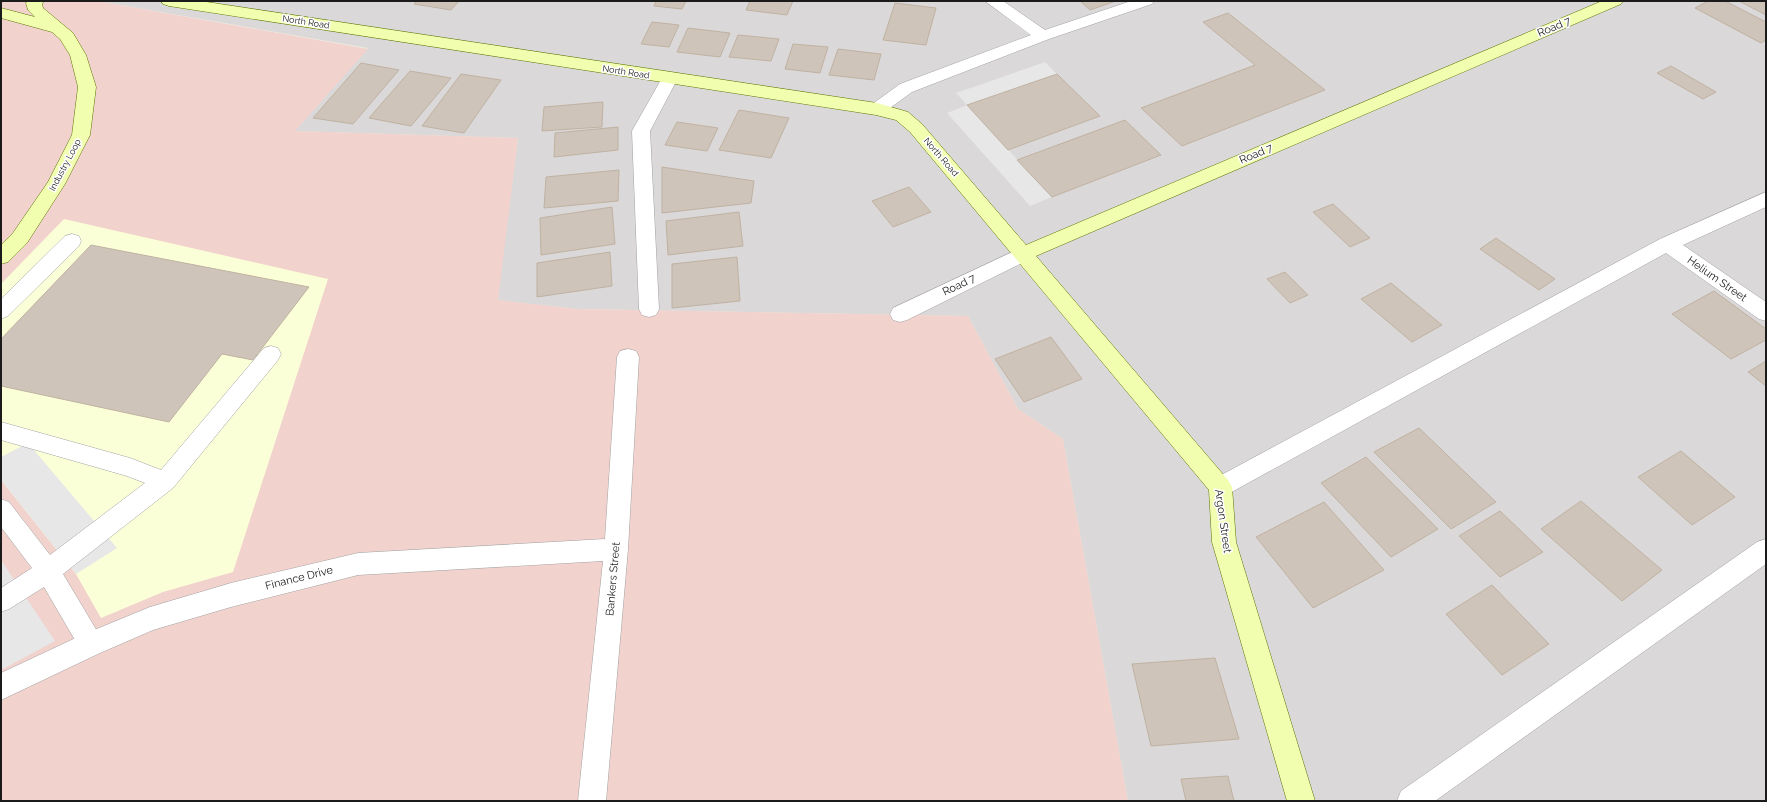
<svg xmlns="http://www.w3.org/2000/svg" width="1767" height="802" viewBox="0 0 1767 802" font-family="Raleway,sans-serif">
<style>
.residential{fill:#dad8d8}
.commercial{fill:#f1d2cd}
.education{fill:#fbffd8}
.parking{fill:#e7e7e7}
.building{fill:#cec4b9;stroke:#c0b2a2}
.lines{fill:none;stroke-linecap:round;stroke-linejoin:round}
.lane-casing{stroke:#a2a2a2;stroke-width:1}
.street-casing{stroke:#a2a2a2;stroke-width:1}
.secondary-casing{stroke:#5c7500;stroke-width:1}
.lane{fill:#fff;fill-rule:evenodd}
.street{fill:#fff;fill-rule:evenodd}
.secondary{fill:#f1fdaf;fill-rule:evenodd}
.labels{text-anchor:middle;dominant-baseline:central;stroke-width:3;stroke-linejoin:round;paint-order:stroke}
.far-street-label{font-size:9px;fill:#1b1b1b;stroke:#fff}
.street-label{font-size:11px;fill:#1b1b1b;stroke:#fff}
</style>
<rect width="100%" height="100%" fill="#eeebe0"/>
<path class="residential" d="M 97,1 L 1766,1 L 1766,801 L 1128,801 L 1063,439 L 1018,409 L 968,316 L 577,309 L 497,300 L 518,138 L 295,131 L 368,48 Z"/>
<path class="commercial" d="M 1,1 L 97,1 L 368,49 L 295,131 L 518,138 L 498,300 L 577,309 L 968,316 L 1018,409 L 1063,439 L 1128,801 L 1,801 Z"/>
<path class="education" d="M 64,219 L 328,279 L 233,572 L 163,592 L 101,618 L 76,574 L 1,480 L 1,284 Z"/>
<path class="parking" d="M 1045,62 L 1057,74 L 967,105 L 1052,197 L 1030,206 L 947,113 L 967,105 L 956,93 Z
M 28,443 L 117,548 L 76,574 L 1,480 L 1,457 Z
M 1,560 L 55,641 L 1,670 Z"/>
<path class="building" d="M 417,1 L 459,1 L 451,10 L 414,4 Z
M 656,1 L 686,1 L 682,9 L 654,6 Z
M 750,1 L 793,1 L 787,15 L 746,10 Z
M 1080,1 L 1116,1 L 1090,10 Z
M 1708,1 L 1725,1 L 1766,22 L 1766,40 L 1761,43 L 1695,8 Z
M 1739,1 L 1766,1 L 1766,15 Z
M 895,3 L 936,8 L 926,45 L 883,40 Z
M 1228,13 L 1325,90 L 1182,146 L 1141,108 L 1255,65 L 1203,22 Z
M 652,22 L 679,25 L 669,47 L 641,44 Z
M 688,28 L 730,33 L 720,57 L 677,52 Z
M 738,35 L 779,39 L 771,61 L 729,57 Z
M 793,44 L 828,47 L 820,73 L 785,69 Z
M 838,49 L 881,54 L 874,80 L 829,75 Z
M 361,63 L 399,70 L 353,124 L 313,118 Z
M 1671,66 L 1716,92 L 1703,99 L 1657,73 Z
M 410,71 L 451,78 L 411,126 L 369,118 Z
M 461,74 L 501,80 L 464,133 L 422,126 Z
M 1057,74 L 1100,116 L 1008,150 L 967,105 Z
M 603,102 L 602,127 L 542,131 L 544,107 Z
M 739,110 L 789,118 L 771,158 L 719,150 Z
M 1125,120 L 1161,155 L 1052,197 L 1017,160 Z
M 677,122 L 718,128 L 707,151 L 665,145 Z
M 618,127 L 618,150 L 554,157 L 555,133 Z
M 662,167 L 754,181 L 751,203 L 662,213 Z
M 619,170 L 618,201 L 544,208 L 546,177 Z
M 909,187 L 931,212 L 893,227 L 872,201 Z
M 1333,204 L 1370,238 L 1350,247 L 1313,212 Z
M 612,207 L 615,244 L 541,255 L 540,218 Z
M 739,212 L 743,246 L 668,255 L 666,221 Z
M 1496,238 L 1555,279 L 1539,290 L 1480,249 Z
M 91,245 L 309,287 L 253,360 L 222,354 L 169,422 L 1,386 L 1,339 Z
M 610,252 L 612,286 L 537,297 L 537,263 Z
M 737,257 L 740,301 L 672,308 L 672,264 Z
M 1285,272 L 1308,295 L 1290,303 L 1267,279 Z
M 1391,283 L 1442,325 L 1412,342 L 1361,299 Z
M 1714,291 L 1766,329 L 1766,340 L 1731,359 L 1672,314 Z
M 1051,337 L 1082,379 L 1024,402 L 995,359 Z
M 1766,361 L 1766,386 L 1748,372 Z
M 1419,428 L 1496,502 L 1451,529 L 1374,452 Z
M 1681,451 L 1735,497 L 1692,525 L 1638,477 Z
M 1366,457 L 1438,529 L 1391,557 L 1321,483 Z
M 1581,501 L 1662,570 L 1622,601 L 1541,529 Z
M 1324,502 L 1384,570 L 1313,608 L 1256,537 Z
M 1500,511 L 1543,552 L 1500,577 L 1459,536 Z
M 1492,585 L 1549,644 L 1502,675 L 1446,614 Z
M 1215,658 L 1239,739 L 1151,746 L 1132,664 Z
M 1228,776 L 1234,801 L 1186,801 L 1181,779 Z"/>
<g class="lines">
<g class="lane-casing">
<path id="lane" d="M 72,234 L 79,236 L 81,241 L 79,246 L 8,316 L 1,319 L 1,299 L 65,236 Z
M 271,346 L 278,348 L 281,354 L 278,360 L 173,488 L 63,574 L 100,636 L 103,644 L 100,652 L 91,656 L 82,652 L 44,587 L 9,609 L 1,612 L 1,588 L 32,568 L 1,527 L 1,499 L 9,502 L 50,555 L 145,483 L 127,476 L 1,440 L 1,422 L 130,458 L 161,470 L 264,348 Z"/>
</g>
<g class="street-casing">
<path id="street" d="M 985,1 L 1003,1 L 1045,30 L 1131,1 L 1154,1 L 1152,4 L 1049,39 L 912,92 L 883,113 L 877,115 L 871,113 L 868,109 L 871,105 L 900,84 L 1031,35 Z
M 670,73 L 676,74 L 678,78 L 650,131 L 659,309 L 656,315 L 649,317 L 642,315 L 639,309 L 632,131 L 662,78 L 664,74 Z
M 1766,192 L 1766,207 L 1683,245 L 1766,302 L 1766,321 L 1759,319 L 1666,253 L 1228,494 L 1220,497 L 1212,494 L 1208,487 L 1212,480 L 1660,239 Z
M 1023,247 L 1030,249 L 1033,254 L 1030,259 L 907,320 L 900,322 L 893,320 L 890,314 L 893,308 Z
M 628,349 L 636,351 L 639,357 L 628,549 L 606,801 L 578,801 L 603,561 L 358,575 L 231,607 L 153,630 L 100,653 L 1,700 L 1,673 L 82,635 L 150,607 L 231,583 L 358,553 L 605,539 L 617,357 L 620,351 Z
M 1766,539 L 1766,564 L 1435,801 L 1397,801 L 1401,791 L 1757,542 Z"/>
</g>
<g class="secondary-casing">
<path id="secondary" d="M 28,1 L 44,1 L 42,4 L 43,8 L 73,33 L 86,55 L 96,87 L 90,135 L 65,184 L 27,243 L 8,262 L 1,264 L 1,245 L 13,233 L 48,182 L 72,135 L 78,87 L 70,55 L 60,39 L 52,32 L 1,18 L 1,8 L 35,17 L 28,10 L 26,3 Z
M 161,1 L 200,1 L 877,103 L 908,112 L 922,124 L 1026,245 L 1602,1 L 1623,1 L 1621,4 L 1036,256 L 1228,480 L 1232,487 L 1236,542 L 1315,801 L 1287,801 L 1212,542 L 1209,490 L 910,132 L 896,120 L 876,115 L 169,6 L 163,4 Z"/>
</g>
<use href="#lane" class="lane"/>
<use href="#street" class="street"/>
<use href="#secondary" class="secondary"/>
</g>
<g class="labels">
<g class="far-street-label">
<text transform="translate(306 22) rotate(9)">North Road</text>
<text transform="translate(626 72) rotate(9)">North Road</text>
<text transform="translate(941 157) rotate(49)">North Road</text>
<text transform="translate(65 165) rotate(-62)">Industry Loop</text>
</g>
<g class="street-label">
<text transform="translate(1554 27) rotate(-23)">Road 7</text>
<text transform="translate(1256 154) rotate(-23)">Road 7</text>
<text transform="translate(1717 279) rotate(35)">Helium Street</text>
<text transform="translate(959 285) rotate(-26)">Road 7</text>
<text transform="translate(1223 521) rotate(82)">Argon Street</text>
<text transform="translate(299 578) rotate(-14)">Finance Drive</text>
<text transform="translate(613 579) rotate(-85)">Bankers Street</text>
</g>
</g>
<rect width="1767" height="802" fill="none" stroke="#1b1b1b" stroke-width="4"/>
</svg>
